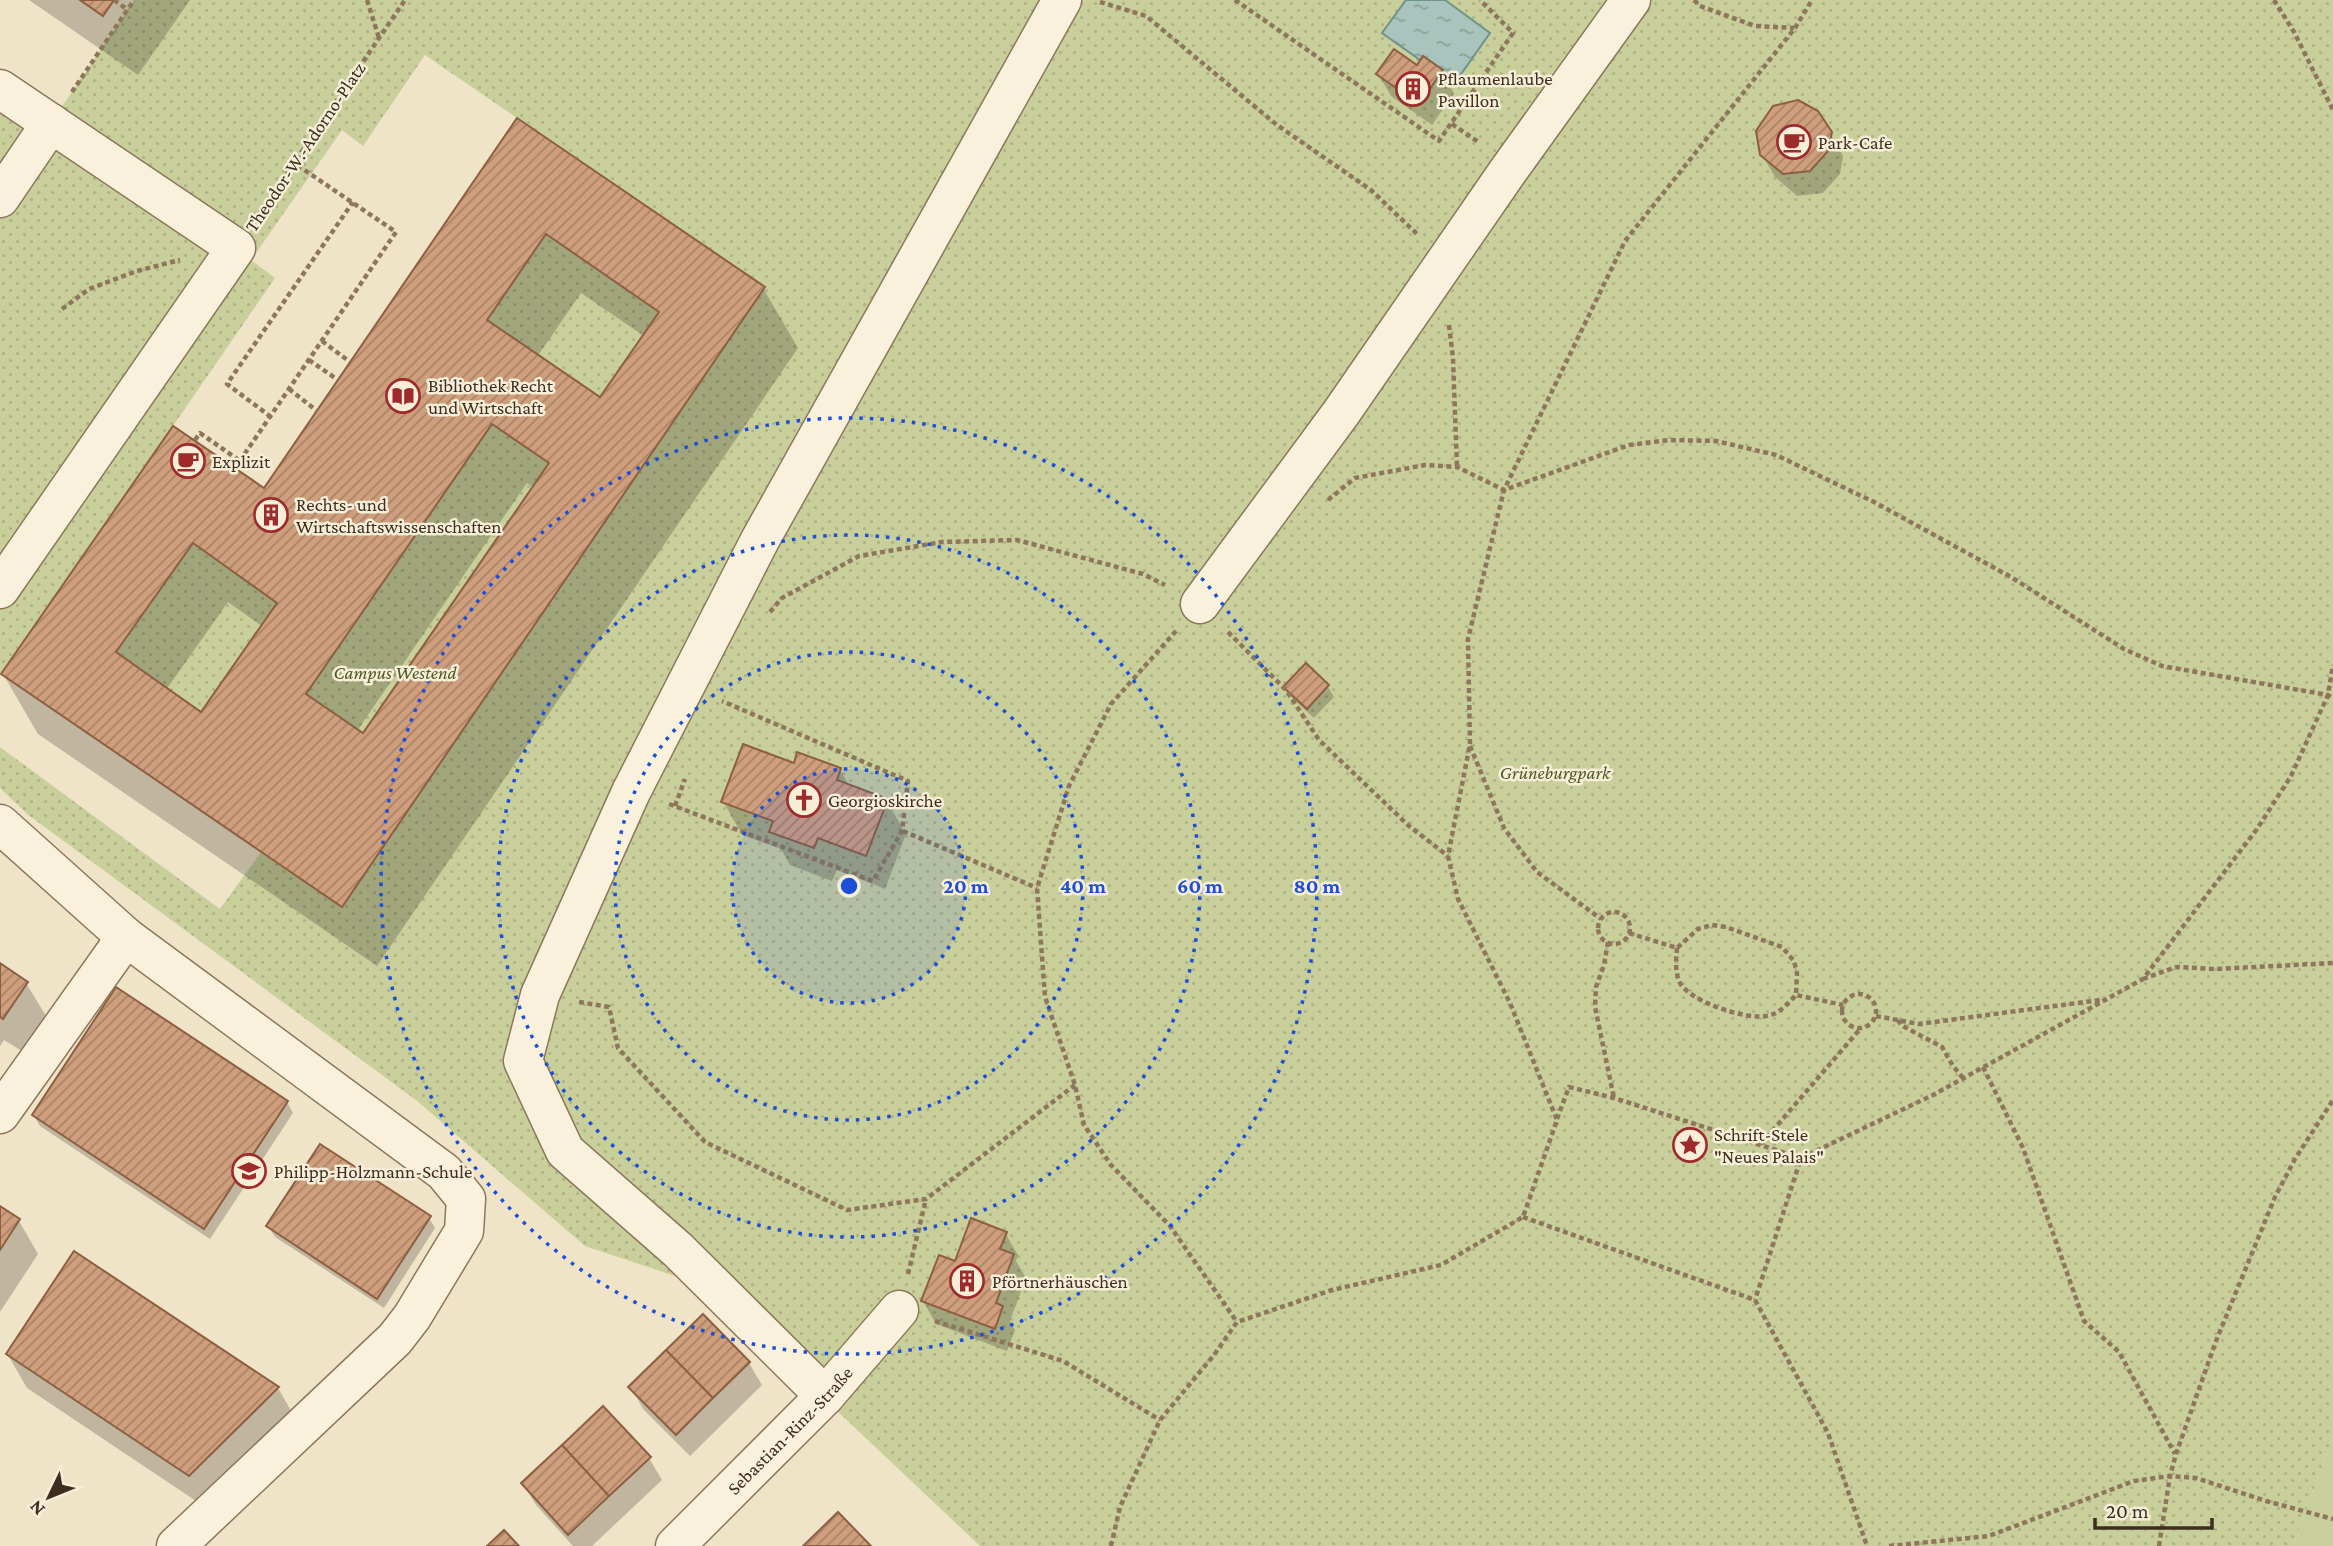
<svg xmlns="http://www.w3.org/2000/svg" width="2333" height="1546" viewBox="0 0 2333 1546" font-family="'Crimson Pro',serif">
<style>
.green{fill:#c9cf9b}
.park{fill:url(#park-dots);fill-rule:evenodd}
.water{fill:url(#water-ripples);stroke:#6f938a;stroke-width:2}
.shadow{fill:#0003;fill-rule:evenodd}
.building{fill:url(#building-hatch);stroke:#8d5f41;stroke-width:2;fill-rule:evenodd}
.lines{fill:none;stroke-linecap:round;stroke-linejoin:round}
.minor-casing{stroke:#8d765c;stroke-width:41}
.path{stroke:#8d765c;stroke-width:4.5;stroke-dasharray:5 3.5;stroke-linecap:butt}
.minor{stroke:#faf1dc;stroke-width:38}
.ring{fill:none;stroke:#1d4ed8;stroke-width:3.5;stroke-dasharray:3.5 7}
.labels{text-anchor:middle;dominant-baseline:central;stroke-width:5;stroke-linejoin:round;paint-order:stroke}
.poi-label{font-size:19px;fill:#3d2e20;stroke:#f7eed8;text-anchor:start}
.street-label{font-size:19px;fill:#3d2e20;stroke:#f7eed8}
.park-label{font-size:19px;font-style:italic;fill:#4d5a26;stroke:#f7eed8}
.centre{fill:#1d4ed8;stroke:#f7eed8;stroke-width:3.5}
.ring-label{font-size:21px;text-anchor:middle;font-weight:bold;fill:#1d4ed8;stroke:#f7eed8;stroke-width:5;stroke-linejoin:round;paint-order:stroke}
</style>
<defs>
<pattern id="park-dots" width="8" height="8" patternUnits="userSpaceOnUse" patternTransform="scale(1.75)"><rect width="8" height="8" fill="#c9cf9b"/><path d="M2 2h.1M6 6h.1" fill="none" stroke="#aeb285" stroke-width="1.8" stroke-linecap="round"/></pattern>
<pattern id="water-ripples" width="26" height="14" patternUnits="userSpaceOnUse" patternTransform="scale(1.75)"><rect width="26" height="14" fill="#a9c4bc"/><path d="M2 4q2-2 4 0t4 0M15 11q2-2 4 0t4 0" fill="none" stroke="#8ba098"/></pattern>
<pattern id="building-hatch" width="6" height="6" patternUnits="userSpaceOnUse" patternTransform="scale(1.75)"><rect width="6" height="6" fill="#cf9f7d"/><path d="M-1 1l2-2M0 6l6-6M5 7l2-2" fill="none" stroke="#a98266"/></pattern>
</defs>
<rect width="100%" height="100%" fill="#f0e4c8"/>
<path class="green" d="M 2333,1436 L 2333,1546 L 2293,1546 Z"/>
<path class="park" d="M 134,0 L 2333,0 L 2333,1436 L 2293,1546 L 980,1546 L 705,1286 L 585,1246 L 416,1100 L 27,814 L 0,788 L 0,747 L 220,909 L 261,852 L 0,673 L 0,89 L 51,123 ZM 425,55 L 517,118 L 264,488 L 173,426 L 275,278 L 251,260 L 342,130 L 363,146 Z"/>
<path class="water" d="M 1406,0 L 1445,0 L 1490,33 L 1454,84 L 1382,33 Z"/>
<path class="shadow" d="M 29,0 L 190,0 L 138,75 Z
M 1417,67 L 1441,71 L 1454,93 L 1432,125 L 1391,96 L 1378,74 Z
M 517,121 L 763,288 L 798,348 L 377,966 L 38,734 L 3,674 L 265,491 ZM 581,293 L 644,336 L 600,400 L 537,357 ZM 527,483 L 534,488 L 363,736 L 357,731 ZM 228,602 L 263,627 L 201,714 L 166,690 Z
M 1830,133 L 1843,156 L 1840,174 L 1823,193 L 1797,196 L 1775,177 L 1762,155 Z
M 1306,666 L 1328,687 L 1334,697 L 1314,718 L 1292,698 L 1286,687 Z
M 795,765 L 840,770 L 850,787 L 887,801 L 906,834 L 885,889 L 837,870 L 832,881 L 790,865 L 781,849 L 742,835 L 723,801 Z
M 0,965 L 26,983 L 46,1016 L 22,1051 L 4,1040 L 0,1046 Z
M 287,1102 L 293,1113 L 210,1239 L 40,1126 L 34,1116 Z
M 0,1208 L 19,1221 L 38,1254 L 0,1312 Z
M 429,1218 L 435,1228 L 384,1308 L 275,1237 L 268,1226 Z
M 1005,1233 L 1018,1255 L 1016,1261 L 1026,1278 L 1010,1321 L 1015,1330 L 1007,1351 L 936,1324 L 923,1301 L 956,1263 Z
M 703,1316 L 749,1363 L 762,1385 L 690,1456 L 643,1409 L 631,1387 Z
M 8,1355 L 278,1388 L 297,1421 L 208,1509 L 27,1388 Z
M 649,1458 L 662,1480 L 592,1546 L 573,1546 L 536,1505 L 523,1483 Z"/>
<path class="building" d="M 80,0 L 114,0 L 103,16 Z
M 1394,49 L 1417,65 L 1423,56 L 1443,70 L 1419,104 L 1376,74 Z
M 1798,100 L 1818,111 L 1832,132 L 1828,151 L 1810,171 L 1783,174 L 1760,155 L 1756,131 L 1773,106 Z
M 517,118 L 765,287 L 342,907 L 1,674 L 173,426 L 264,488 ZM 546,234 L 659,312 L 600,397 L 487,320 ZM 492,424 L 549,463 L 363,733 L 306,694 ZM 193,543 L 277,603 L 201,712 L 116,652 Z
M 1306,663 L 1329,685 L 1307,709 L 1283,687 Z
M 743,744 L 794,763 L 797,752 L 841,768 L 837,780 L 888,799 L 866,856 L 818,838 L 814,848 L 769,832 L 773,821 L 721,802 Z
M 0,963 L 28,982 L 3,1019 L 0,1017 Z
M 116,987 L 288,1101 L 204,1229 L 32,1115 Z
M 320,1144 L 431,1216 L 377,1299 L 266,1226 Z
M 0,1206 L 20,1219 L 0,1250 Z
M 971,1218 L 1007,1232 L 1000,1249 L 1014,1254 L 996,1303 L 1003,1306 L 995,1329 L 921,1301 L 939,1255 L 955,1261 Z
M 74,1251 L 279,1387 L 189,1476 L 6,1354 Z
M 703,1314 L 750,1362 L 713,1398 L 666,1350 Z
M 666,1350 L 713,1398 L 676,1435 L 628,1387 Z
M 603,1406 L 651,1457 L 609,1496 L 562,1445 Z
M 562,1445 L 609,1496 L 568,1535 L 521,1483 Z
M 838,1512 L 871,1546 L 803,1546 Z
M 504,1530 L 519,1546 L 487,1546 Z"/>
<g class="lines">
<g class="minor-casing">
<g id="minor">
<path d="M 0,89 L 236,248 L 0,589"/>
<path d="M 0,198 L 51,123"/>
<path d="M 1200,604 L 1341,413 L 1508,171 L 1631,0"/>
<path d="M 0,824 L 126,937 L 444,1172 L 466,1199 L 464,1231 L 412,1317 L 395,1339 L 176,1546"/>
<path d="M 0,1114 L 126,937"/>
<path d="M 825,1396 L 678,1250 L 565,1151 L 523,1061 L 540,995 L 631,792 L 760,540 L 1062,0"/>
<path id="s1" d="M 675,1546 L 825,1396 L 899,1310"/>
</g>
</g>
<path class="path" d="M 114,0 L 128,10
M 367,0 L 379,38
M 1235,0 L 1439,141 L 1513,33 L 1480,0
M 1694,0 L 1700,6 L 1755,26 L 1794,28
M 2274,0 L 2294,32 L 2333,110
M 1100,2 L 1146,16 L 1277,125 L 1371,190 L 1417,234
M 72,92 L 134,0
M 1452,124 L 1480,143
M 258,216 L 405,0
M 62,309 L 89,289 L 137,271 L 180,260
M 1449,325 L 1453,358 L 1457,467
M 322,341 L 350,362
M 309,360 L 338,380
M 289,389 L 317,411
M 271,417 L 227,384 L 353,202
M 195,440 L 200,433 L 240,461
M 235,468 L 396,232 L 294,163
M 1328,500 L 1355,478 L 1425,465 L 1457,467 L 1504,490 L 1629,445 L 1669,440 L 1716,441 L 1776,455 L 1874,502 L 2011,577 L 2124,649 L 2162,666 L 2328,695 L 2333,699
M 770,612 L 782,598 L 859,556 L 942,542 L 1017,540 L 1143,574 L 1165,585
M 1176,631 L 1111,704 L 1069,786 L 1037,888 L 1045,997 L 1075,1085 L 1084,1125 L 1111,1165 L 1170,1226 L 1237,1322
M 1228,632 L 1286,690 L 1319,740 L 1409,826 L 1448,856
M 1470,746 L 1504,828 L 1537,872 L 1601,919
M 669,804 L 873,881 L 902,831 L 908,781 L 722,701
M 675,806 L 685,779
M 903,831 L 1037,888
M1598 928a16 16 0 1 1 32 0a16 16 0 1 1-32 0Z
M 1629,933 L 1677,948 L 1698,929 L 1712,925 L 1726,927 L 1782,947 L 1794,961 L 1797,973 L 1796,995 L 1843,1005
M 1608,942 L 1604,965 L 1596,987 L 1595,1007 L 1614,1098
M 1677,948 C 1676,959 1675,971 1679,981 C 1687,1001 1746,1020 1766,1016 C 1780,1014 1787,1004 1796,995
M 2143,979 L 2176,967 L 2216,969 L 2333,963
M1842 1011a17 17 0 1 1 34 0a17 17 0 1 1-34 0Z
M 579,1002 L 609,1007 L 618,1048 L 705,1142 L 847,1210 L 926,1199 L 1075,1085
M 1876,1016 L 1919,1024 L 2100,1000
M 1898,1020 L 1901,1025 L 1942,1047 L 1953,1066 L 1963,1078
M 1983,1067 L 2023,1148 L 2084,1321 L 2119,1352 L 2175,1454
M 1557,1119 L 1569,1087 L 1614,1098 L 1801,1158 L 1755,1300
M 1761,1144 L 1861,1028
M 1801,1158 L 1933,1095 L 2143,979 L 2257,829 L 2291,776 L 2328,695 L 2333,665
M 1523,1217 L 1755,1300 L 1828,1433 L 1867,1546
M 908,1274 L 926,1199
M 935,1321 L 1063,1361 L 1160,1420
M 1111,1546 L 1120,1507 L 1160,1420 L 1214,1355 L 1237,1322 L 1332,1290 L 1441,1265 L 1523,1217 L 1557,1120 L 1510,1003 L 1458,899 L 1448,856 L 1470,744 L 1468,639 L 1504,490 L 1625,241 L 1795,28 L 1812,0
M 1889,1546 L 1989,1536 L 2134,1481 L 2170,1476 L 2196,1478 L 2266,1501 L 2333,1519
M 2159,1546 L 2170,1476 L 2176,1454 L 2216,1341 L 2275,1197 L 2295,1159 L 2333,1100"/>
<use href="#minor" class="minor"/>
</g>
<circle cx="849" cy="886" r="117" fill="#1d4ed8" fill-opacity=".12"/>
<g class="ring">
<circle cx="849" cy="886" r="117"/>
<circle cx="849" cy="886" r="234"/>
<circle cx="849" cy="886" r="351"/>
<circle cx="849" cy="886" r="468"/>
</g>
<defs>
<g id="building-ring" transform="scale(1.75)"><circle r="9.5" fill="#f7eed8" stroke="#9e2a2b" stroke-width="1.5"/><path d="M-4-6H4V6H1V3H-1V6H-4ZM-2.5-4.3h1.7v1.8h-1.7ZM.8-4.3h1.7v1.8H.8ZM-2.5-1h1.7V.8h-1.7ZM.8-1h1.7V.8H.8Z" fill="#9e2a2b"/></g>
<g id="cafe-ring" transform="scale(1.75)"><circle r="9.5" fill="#f7eed8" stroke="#9e2a2b" stroke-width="1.5"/><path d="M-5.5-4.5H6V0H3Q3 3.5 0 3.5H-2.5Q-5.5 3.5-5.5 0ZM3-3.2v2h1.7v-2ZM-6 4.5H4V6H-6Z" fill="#9e2a2b"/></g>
<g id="library-ring" transform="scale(1.75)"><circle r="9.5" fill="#f7eed8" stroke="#9e2a2b" stroke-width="1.5"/><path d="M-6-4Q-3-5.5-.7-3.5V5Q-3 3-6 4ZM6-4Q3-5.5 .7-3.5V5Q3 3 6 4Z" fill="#9e2a2b"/></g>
<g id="church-ring" transform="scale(1.75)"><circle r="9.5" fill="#f7eed8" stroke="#9e2a2b" stroke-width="1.5"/><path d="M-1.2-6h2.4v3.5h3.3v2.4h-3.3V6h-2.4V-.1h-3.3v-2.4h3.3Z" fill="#9e2a2b"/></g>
<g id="sight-ring" transform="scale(1.75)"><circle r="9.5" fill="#f7eed8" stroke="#9e2a2b" stroke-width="1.5"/><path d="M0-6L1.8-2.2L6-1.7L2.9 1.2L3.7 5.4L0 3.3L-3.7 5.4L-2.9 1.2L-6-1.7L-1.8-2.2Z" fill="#9e2a2b"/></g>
<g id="school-ring" transform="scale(1.75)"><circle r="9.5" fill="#f7eed8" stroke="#9e2a2b" stroke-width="1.5"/><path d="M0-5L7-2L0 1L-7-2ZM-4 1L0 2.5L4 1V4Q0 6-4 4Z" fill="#9e2a2b"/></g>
</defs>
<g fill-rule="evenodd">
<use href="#building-ring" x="1413" y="89"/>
<use href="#cafe-ring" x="1794" y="142"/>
<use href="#library-ring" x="403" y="396"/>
<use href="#cafe-ring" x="188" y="461"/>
<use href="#building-ring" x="271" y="515"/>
<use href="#church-ring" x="804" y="800"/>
<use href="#sight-ring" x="1690" y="1145"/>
<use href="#school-ring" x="249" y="1171"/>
<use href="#building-ring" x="967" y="1281"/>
</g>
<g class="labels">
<g class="poi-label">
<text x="1438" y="78">Pflaumenlaube<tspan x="1438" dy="22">Pavillon</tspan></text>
<text x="1818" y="142">Park-Cafe</text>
<text x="428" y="385">Bibliothek Recht<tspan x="428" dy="22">und Wirtschaft</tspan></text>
<text x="212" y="461">Explizit</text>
<text x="296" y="504">Rechts- und<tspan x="296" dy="22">Wirtschaftswissenschaften</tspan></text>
<text x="828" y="800">Georgioskirche</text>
<text x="1714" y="1134">Schrift-Stele<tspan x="1714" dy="22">"Neues Palais"</tspan></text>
<text x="274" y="1171">Philipp-Holzmann-Schule</text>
<text x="992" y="1281">Pförtnerhäuschen</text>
</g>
<g class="street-label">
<text transform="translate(305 147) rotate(-56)">Theodor-W.-Adorno-Platz</text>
<text stroke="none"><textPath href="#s1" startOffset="163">Sebastian-Rinz-Straße</textPath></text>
</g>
<g class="park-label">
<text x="395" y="672">Campus Westend</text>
<text x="1555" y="772">Grüneburgpark</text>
</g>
</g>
<circle cx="849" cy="886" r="10" class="centre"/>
<g class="ring-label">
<text x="966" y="893">20 m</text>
<text x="1083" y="893">40 m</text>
<text x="1200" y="893">60 m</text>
<text x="1317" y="893">80 m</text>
</g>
<g transform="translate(49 1497) rotate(227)" stroke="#f7eed8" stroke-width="5" paint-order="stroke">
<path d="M0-5L12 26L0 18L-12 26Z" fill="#3d2e20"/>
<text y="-10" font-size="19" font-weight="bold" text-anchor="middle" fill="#3d2e20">N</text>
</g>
<path d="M2095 1518v10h117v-10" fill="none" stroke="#3d2e20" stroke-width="3.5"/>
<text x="2106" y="1518" font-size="21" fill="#3d2e20" stroke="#f7eed8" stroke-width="5" paint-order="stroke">20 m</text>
</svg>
